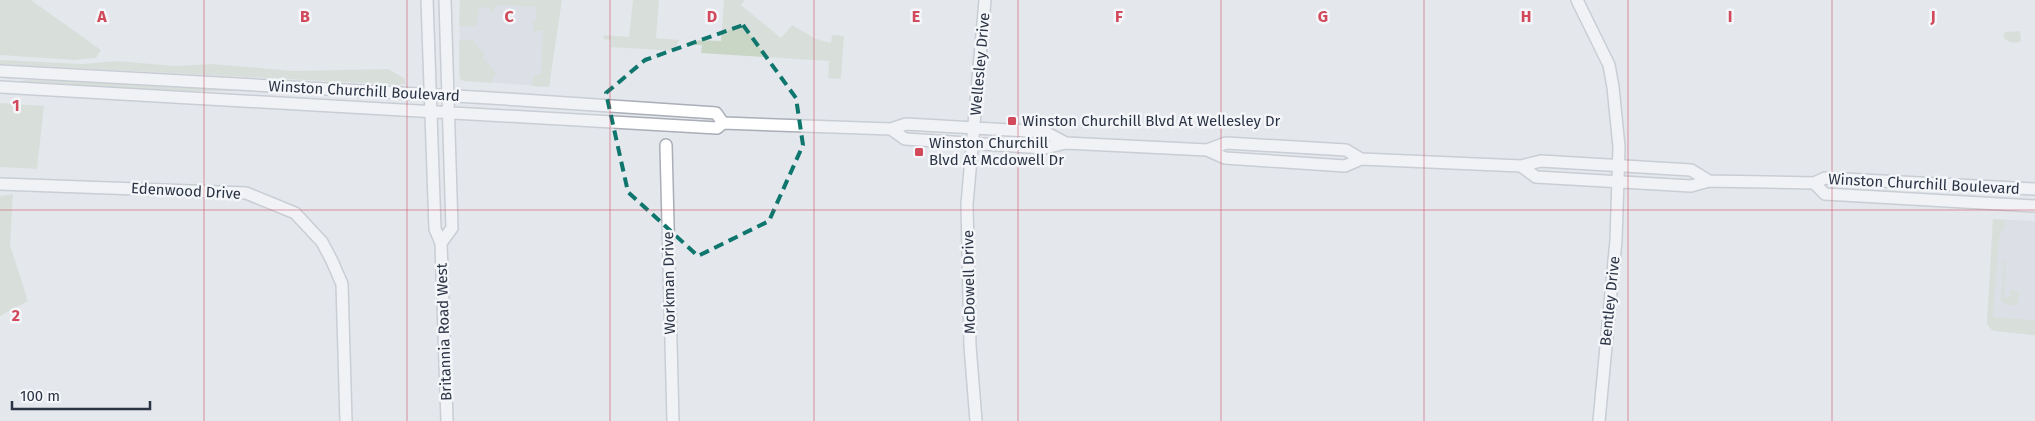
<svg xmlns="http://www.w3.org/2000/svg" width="2035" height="421" viewBox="0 0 2035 421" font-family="'Fira Sans',sans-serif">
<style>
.built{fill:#d2d6de}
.green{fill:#c9d6c5}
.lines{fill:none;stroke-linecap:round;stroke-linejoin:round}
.secondary-casing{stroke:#a9aeb7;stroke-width:14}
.secondary{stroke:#fff;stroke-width:11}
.marked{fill:none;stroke:#0f766e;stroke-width:4;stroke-dasharray:10 6;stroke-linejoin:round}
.grid{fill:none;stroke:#d1495b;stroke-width:1;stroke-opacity:0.55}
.poi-dot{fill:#d1495b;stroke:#f4f6f9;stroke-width:2}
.labels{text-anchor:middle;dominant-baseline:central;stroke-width:5;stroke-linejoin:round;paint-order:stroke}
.street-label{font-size:15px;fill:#2b3445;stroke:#f4f6f9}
.poi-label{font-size:15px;fill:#2b3445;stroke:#f4f6f9;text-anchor:start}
.grid-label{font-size:16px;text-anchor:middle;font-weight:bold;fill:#d1495b;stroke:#f4f6f9;stroke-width:5;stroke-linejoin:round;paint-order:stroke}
</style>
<rect width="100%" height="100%" fill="#e4e7ec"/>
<path class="built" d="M 460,0 L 558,0 L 549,87 L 462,80 L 459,76 Z
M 1993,219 L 2035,221 L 2035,335 L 1996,331 L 1992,330 L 1987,324 Z"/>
<path class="green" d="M 0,0 L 31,0 L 101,50 L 96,58 L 74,60 L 0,55 Z
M 460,0 L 562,0 L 549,87 L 532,86 L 534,74 L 541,74 L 543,31 L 533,31 L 533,22 L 536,21 L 536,7 L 496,5 L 491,15 L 491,8 L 479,7 L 477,25 L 474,26 L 459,26 Z
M 633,0 L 659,0 L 656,38 L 679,40 L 675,51 L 610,47 L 611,40 L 603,39 L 604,35 L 629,37 Z
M 724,0 L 745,0 L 741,5 L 781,38 L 792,25 L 816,39 L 831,43 L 832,35 L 844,36 L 841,79 L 828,78 L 829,61 L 701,53 L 702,45 L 694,45 L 694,40 L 721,41 Z
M 2020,31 L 2021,41 C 2015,45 2006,42 2003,36 L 2005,32 Z
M 471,39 L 485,54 L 482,57 L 496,72 L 492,83 L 464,81 L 460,79 L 459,41 Z
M 0,60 L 82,64 L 118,61 L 175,66 L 212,64 L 294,71 L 388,69 L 404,78 L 406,83 L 399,85 L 0,64 Z
M 23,80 L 93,81 L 243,89 L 243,91 L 172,91 L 24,84 Z
M 0,103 L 44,106 L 37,169 L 0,167 Z
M 13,194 L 10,245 L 28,301 L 0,316 L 0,196 Z
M 1993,219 L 2005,220 L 2004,227 L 1999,238 L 1993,317 L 2035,320 L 2035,335 L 1996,331 L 1992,330 L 1987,324 Z
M 2004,260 L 2006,262 L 2004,297 L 2010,297 L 2011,290 L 2019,290 L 2018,305 L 2007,305 L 2001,301 Z"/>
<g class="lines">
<g class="secondary-casing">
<path id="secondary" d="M 427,0 L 435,229 L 441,243 L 447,421
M 1577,0 L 1609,65 L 1613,87 L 1619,147 L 1616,240 L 1599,421
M 0,71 L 491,98 L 716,113 L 723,123
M 0,87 L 717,128 L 723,123 L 891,129 L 906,124 L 1045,132 L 1066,143
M 891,129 L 905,139 L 1045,148 L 1066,143 L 1207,150 L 1225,158 L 1345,166 L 1361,159 L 1521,166 L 1541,161 L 1691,170 L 1709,181
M 666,145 L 673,421
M 1207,150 L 1226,143 L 1346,150 L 1361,159
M 1521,166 L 1536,177 L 1691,186 L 1709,181 L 1814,183 L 1825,178 L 2035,189
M 1814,183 L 1825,194 L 2035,206
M 0,184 L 246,193 L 295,213 L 322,242 L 332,261 L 342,284 L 346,421
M 441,243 L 452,228 L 445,0
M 976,421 L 970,346 L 967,204 L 985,0"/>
</g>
<use href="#secondary" class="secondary"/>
</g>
<path d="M0 0H2035V421H0ZM 743,25 L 796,98 L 803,145 L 769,221 L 698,256 L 628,192 L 606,93 L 645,60 Z" fill="#e4e7ec" fill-opacity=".55" fill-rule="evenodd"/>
<path class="marked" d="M 743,25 L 796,98 L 803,145 L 769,221 L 698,256 L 628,192 L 606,93 L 645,60 Z"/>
<path class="grid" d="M 204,0 L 204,421M 407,0 L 407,421M 610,0 L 610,421M 814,0 L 814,421M 1018,0 L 1018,421M 1221,0 L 1221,421M 1424,0 L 1424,421M 1628,0 L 1628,421M 1832,0 L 1832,421M 0,210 L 2035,210"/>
<g class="poi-dot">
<rect x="1007" y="116" width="10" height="10" rx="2.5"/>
<rect x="914" y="147" width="10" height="10" rx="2.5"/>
</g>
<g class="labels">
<g class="street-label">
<text transform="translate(980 64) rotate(-85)">Wellesley Drive</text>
<text transform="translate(364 91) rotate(3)">Winston Churchill Boulevard</text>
<text transform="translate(1924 184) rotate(3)">Winston Churchill Boulevard</text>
<text transform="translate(186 191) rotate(3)">Edenwood Drive</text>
<text transform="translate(969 282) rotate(-91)">McDowell Drive</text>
<text transform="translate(669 283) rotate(-91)">Workman Drive</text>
<text transform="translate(1610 301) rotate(-84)">Bentley Drive</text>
<text transform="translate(444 332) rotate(-92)">Britannia Road West</text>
</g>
<g class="poi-label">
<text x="1022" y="121">Winston Churchill Blvd At Wellesley Dr</text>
<text x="929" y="143">Winston Churchill<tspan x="929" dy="17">Blvd At Mcdowell Dr</tspan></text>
</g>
</g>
<g class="grid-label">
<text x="102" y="22">A</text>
<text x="305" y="22">B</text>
<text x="509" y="22">C</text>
<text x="712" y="22">D</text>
<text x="916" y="22">E</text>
<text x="1119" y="22">F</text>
<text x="1323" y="22">G</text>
<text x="1526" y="22">H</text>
<text x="1730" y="22">I</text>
<text x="1933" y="22">J</text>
<text x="16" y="111">1</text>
<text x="16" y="321">2</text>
</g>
<path d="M12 401v8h138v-8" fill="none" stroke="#2b3445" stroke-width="2.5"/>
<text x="20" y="401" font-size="15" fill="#2b3445" stroke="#f4f6f9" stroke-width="4" paint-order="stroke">100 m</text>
</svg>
